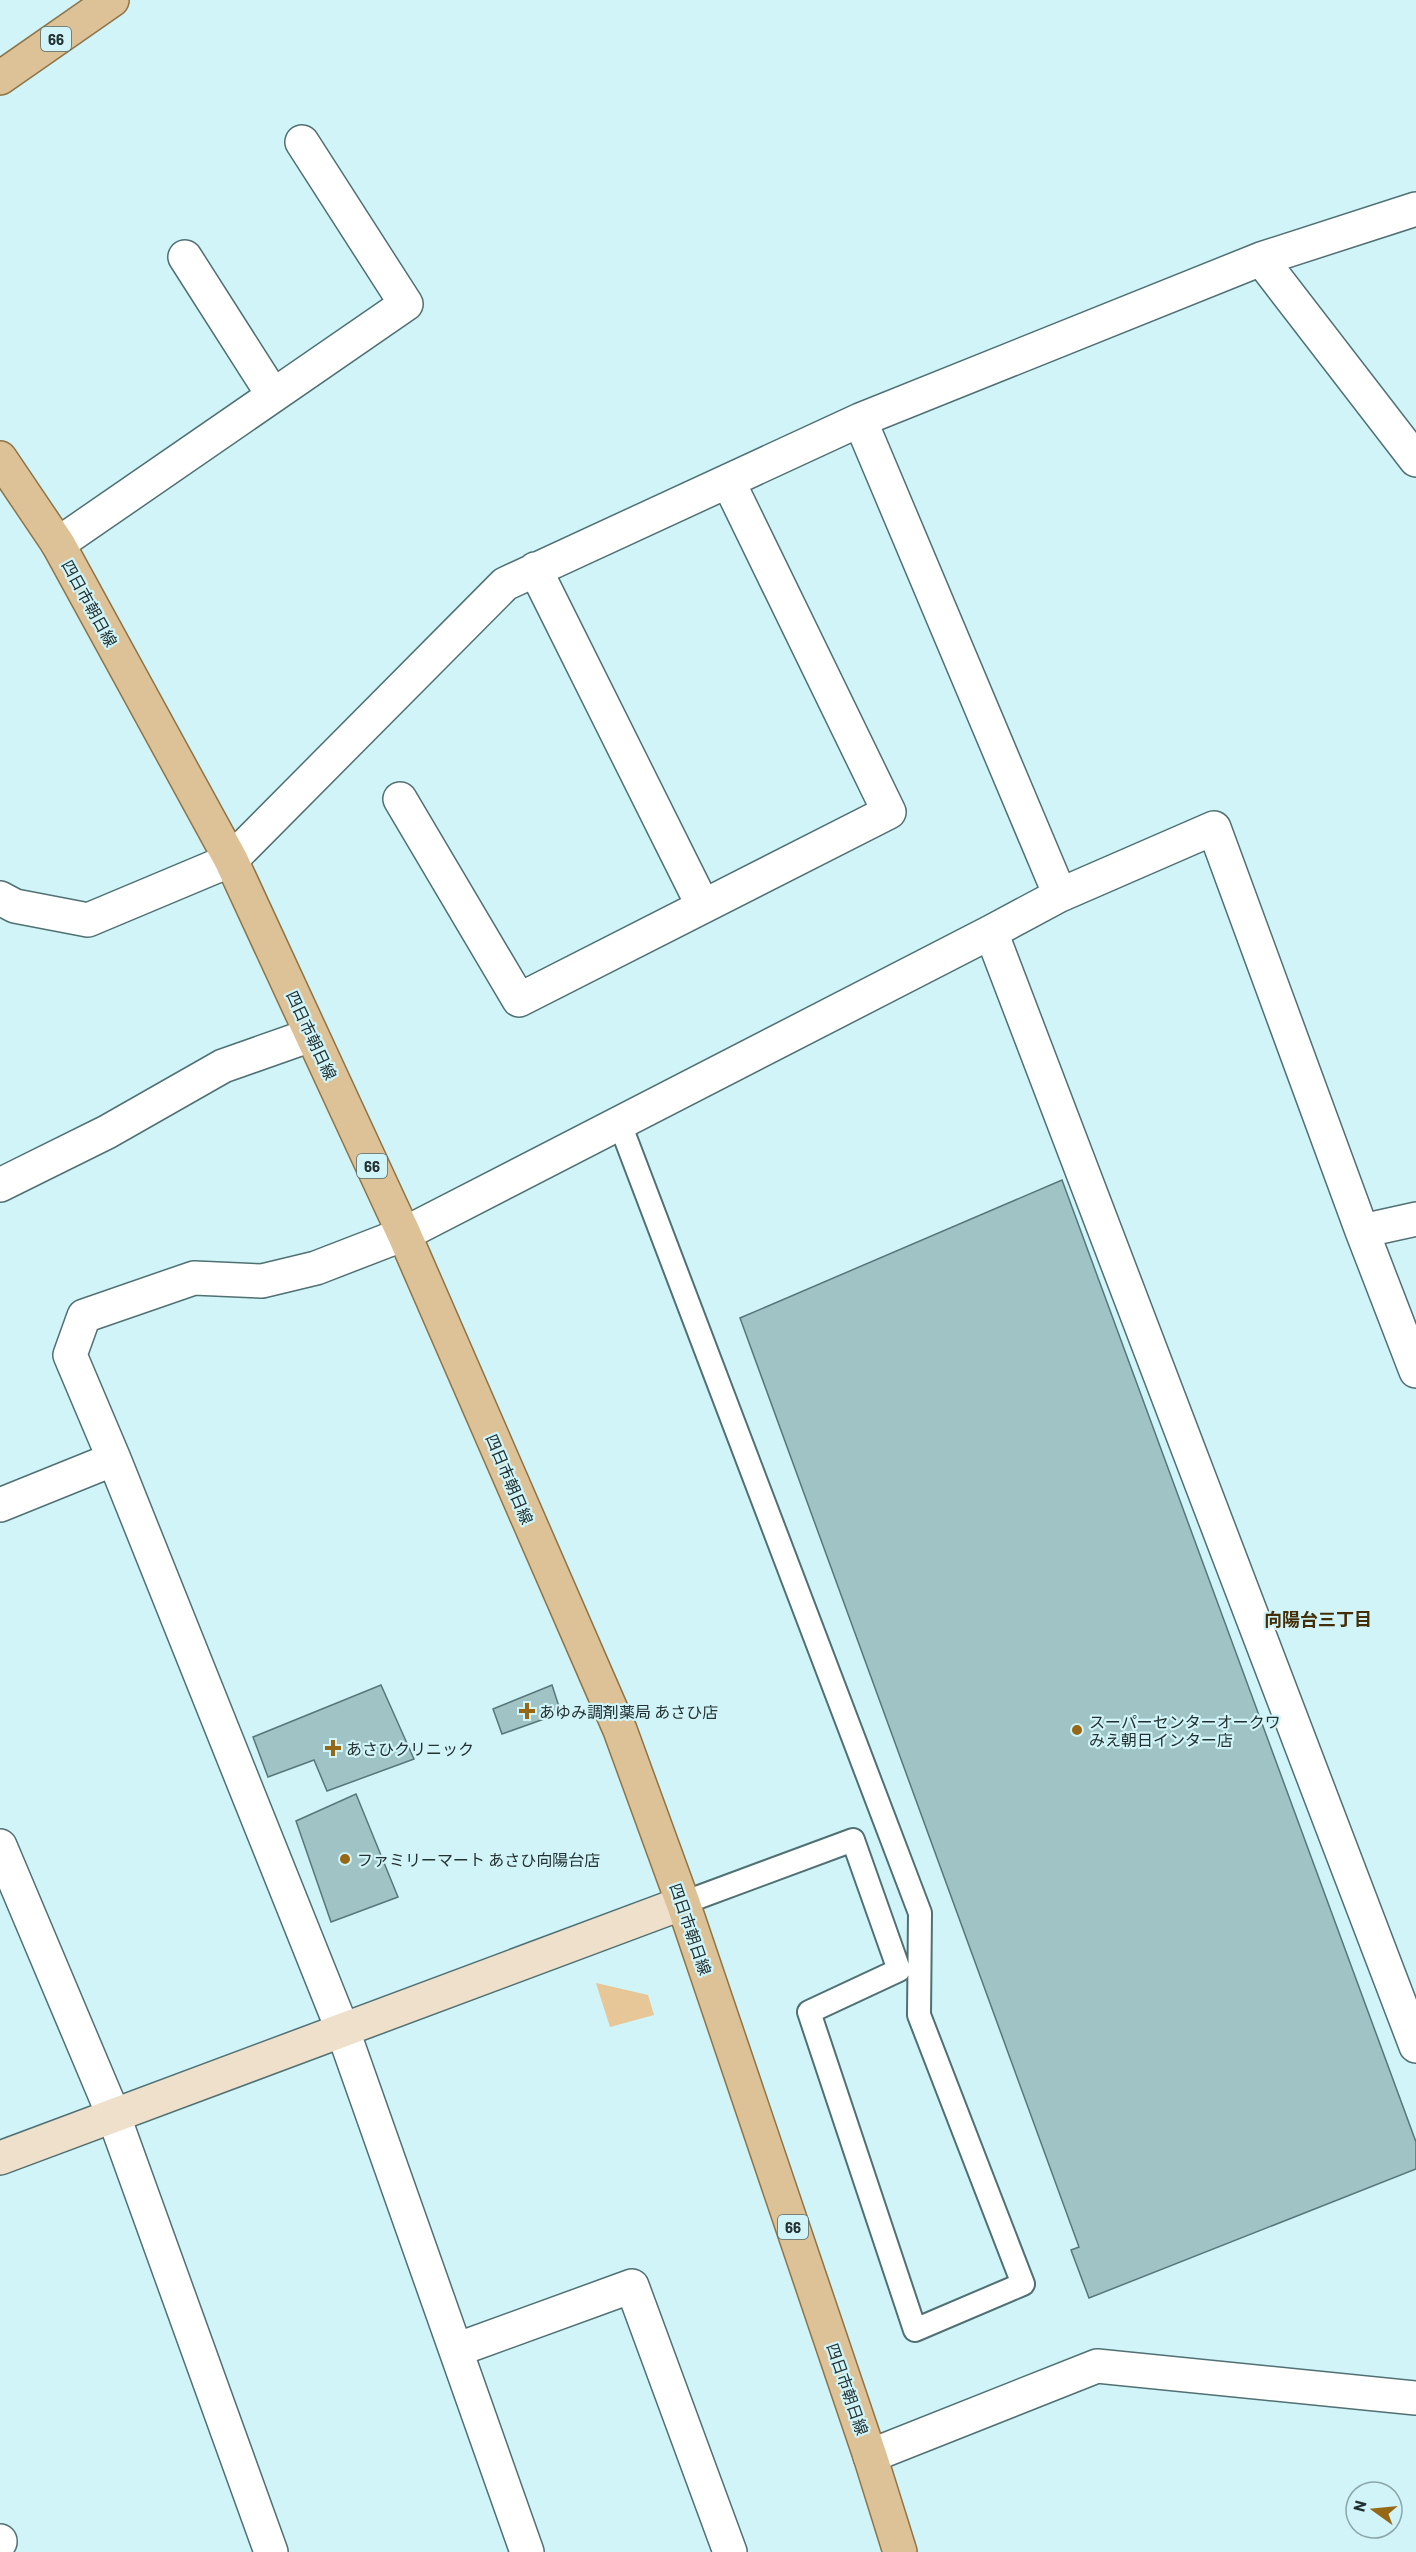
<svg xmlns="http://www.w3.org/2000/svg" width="1416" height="2552" viewBox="0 0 1416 2552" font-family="Barlow,'Noto Sans JP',sans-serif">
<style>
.green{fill:#e7c697}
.building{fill:#a0c3c6;stroke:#57777a;stroke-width:1.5}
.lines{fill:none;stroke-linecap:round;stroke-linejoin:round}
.lane-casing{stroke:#507073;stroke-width:26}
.street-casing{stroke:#507073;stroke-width:36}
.secondary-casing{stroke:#507073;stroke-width:36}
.primary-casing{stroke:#8e7447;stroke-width:36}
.lane{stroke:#fff;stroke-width:22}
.street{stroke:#fff;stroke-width:33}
.secondary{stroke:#eee0cb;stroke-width:33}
.primary{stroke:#ddc197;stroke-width:33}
.poi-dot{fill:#966816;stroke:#d0f4f7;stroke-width:2}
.labels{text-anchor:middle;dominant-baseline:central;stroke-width:4.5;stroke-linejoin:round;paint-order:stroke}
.shield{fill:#d0f4f7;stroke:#576c6d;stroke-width:1.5}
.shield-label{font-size:15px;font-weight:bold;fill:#233132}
.street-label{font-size:16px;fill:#233132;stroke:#d0f4f7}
.poi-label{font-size:16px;fill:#233132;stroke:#d0f4f7;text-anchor:start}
.neighbourhood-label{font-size:18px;font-weight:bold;fill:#442e08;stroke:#d0f4f7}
</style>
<rect width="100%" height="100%" fill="#d0f4f7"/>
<path class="green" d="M 596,1983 L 648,1995 L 654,2015 L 610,2027 Z"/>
<path class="building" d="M 1062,1180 L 1416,2142 L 1416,2169 L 1089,2298 L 1071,2250 L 1079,2247 L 740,1318 Z
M 381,1685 L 414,1759 L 327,1791 L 314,1760 L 268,1777 L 253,1737 Z
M 552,1685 L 561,1713 L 502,1734 L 493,1709 Z
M 356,1794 L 398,1897 L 331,1922 L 296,1821 Z"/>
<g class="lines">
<g class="lane-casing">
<path id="lane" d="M 620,1124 L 920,1913 L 919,2015 L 1023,2284 L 915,2330 L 809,2012 L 899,1970 L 853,1840 L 683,1903"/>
</g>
<g class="street-casing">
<path id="street" d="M 185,257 L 273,395
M 1261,259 L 1416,460
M 860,420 L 1060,895
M 58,544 L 406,304 L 302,142
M 535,569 L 703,906
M 400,799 L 519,1000 L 889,812 L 728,481
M 0,898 L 15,906 L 88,920 L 231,860 L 505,584 L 860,420 L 1261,259 L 1416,209
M 991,932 L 1416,2046
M 0,1185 L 107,1132 L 223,1066 L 311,1035
M 1362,1231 L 1416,1219
M 0,1505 L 114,1459
M 0,1846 L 113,2114 L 271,2552
M 456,2350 L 632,2286 L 730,2552
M 870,2456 L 1097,2366 L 1416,2398
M 0,2541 L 0,2542
M 527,2552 L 343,2031 L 114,1459 L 70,1355 L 84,1316 L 194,1278 L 262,1281 L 316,1268 L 404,1234 L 991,932 L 1060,895 L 1214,828 L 1362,1231 L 1416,1371"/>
</g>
<g class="secondary-casing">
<path id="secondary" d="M 0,2158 L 683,1903"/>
</g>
<g class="primary-casing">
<path id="primary" d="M 0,78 L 112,0
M 0,458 L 58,544 L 231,860 L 404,1234 L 620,1730 L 683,1903 L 870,2456 L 900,2552"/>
</g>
<use href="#lane" class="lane"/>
<use href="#street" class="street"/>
<use href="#secondary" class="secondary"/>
<use href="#primary" class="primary"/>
</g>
<g class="poi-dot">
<path d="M524 1702h6v6h6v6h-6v6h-6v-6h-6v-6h6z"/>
<circle cx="1077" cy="1730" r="6"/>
<path d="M330 1739h6v6h6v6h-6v6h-6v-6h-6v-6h6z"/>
<circle cx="345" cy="1859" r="6"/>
</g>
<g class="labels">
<g class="shield">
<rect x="41" y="27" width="30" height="24" rx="4.5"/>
<rect x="357" y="1154" width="30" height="24" rx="4.5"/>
<rect x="778" y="2215" width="30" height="24" rx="4.5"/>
</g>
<g class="shield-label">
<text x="56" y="39">66</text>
<text x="372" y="1166">66</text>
<text x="793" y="2227">66</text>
</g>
<g class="street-label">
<text transform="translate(90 603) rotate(61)">四日市朝日線</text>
<text transform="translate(312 1035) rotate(65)">四日市朝日線</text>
<text transform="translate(510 1479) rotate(67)">四日市朝日線</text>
<text transform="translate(691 1929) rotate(71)">四日市朝日線</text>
<text transform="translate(848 2389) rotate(71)">四日市朝日線</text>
</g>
<g class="poi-label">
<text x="539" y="1711">あゆみ調剤薬局 あさひ店</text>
<text x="1089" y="1721">スーパーセンターオークワ<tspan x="1089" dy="18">みえ朝日インター店</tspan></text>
<text x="346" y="1748">あさひクリニック</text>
<text x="357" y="1859">ファミリーマート あさひ向陽台店</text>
</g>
<g class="neighbourhood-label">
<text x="1318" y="1619">向陽台三丁目</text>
</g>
</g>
<g transform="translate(1374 2510) rotate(285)"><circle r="28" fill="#d0f4f7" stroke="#8ba6a8" stroke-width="1.5"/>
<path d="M0-4.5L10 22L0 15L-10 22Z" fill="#966816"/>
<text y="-9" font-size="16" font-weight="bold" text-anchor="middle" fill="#233132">N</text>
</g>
</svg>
